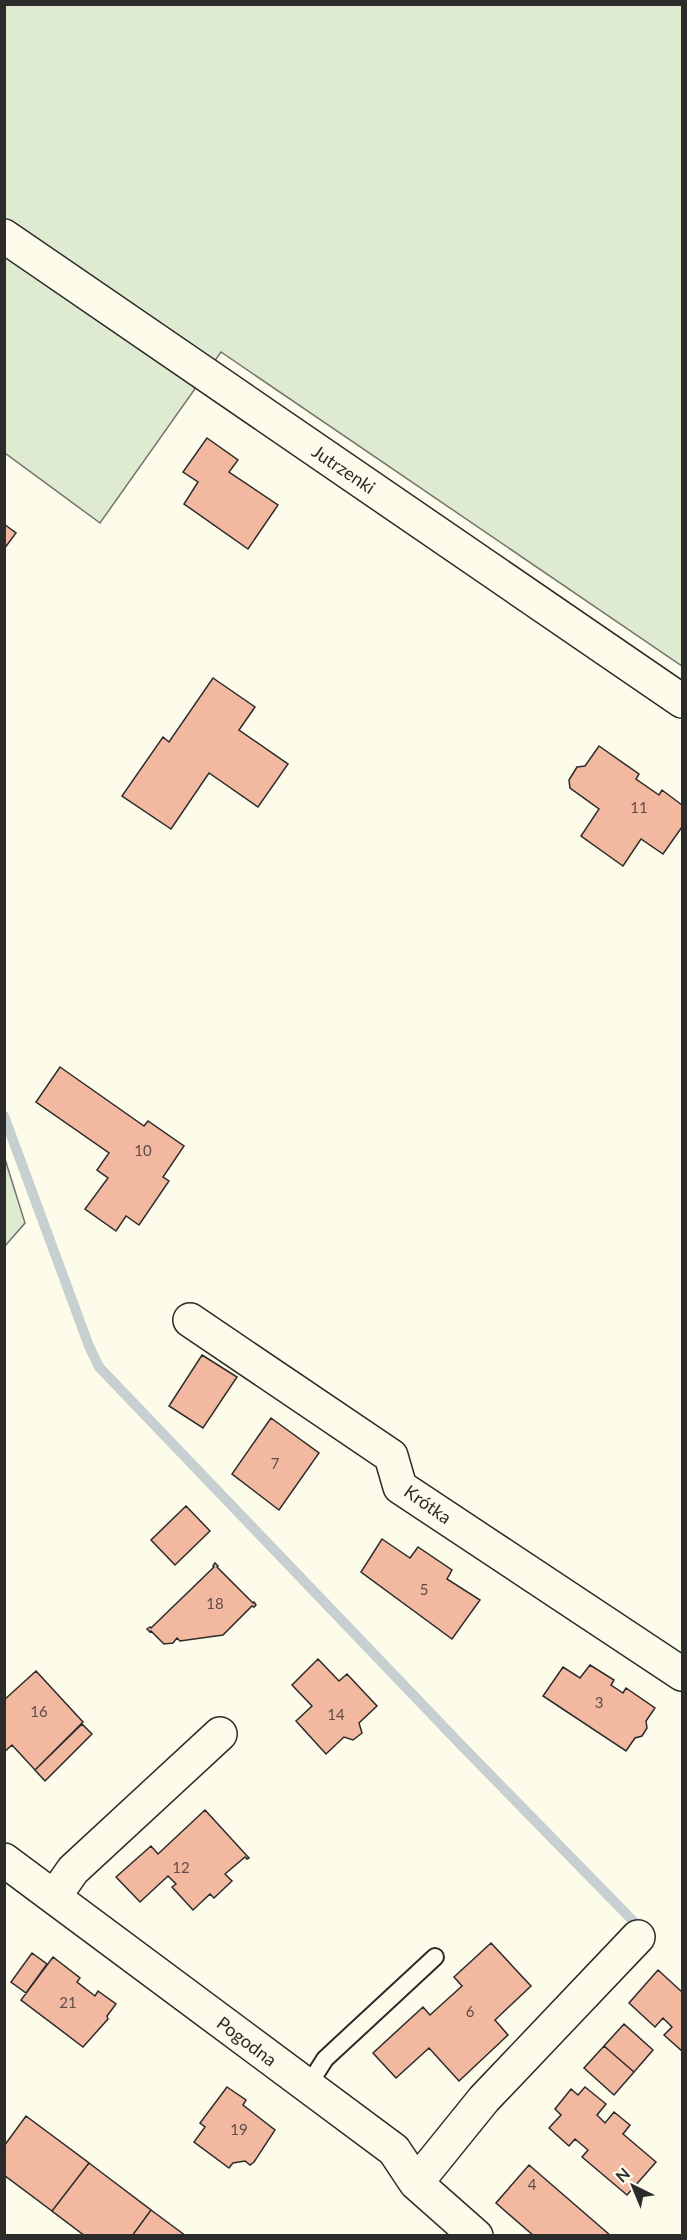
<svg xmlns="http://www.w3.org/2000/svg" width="687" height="2240" viewBox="0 0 687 2240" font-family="Lato,sans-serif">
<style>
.green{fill:#deebd1;stroke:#74746e;stroke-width:1.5}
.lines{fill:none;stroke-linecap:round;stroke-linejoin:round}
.stream{stroke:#c7d0d0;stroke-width:10}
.building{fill:#f2b8a0;stroke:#2b2b2b;stroke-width:1.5}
.service-casing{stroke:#2b2b2b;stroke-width:20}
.minor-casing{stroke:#2b2b2b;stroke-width:36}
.service{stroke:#fdfbea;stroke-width:16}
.minor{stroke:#fdfbea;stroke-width:33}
.labels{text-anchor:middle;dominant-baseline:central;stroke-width:4.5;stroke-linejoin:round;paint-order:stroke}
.number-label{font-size:15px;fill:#5d4e48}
.street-label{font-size:18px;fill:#2b2b2b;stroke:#fdfbea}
</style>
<rect width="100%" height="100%" fill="#fdfbea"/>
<path class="green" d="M 5,5 L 682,5 L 682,666 L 221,352 L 100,523 L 5,453 Z
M 5,1159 L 25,1223 L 5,1246 L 4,1246 Z"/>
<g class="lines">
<path class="stream" d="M 4,1116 L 89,1346 L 99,1367 L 463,1747 L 639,1927"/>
</g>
<path class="building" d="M 207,438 L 238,460 L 229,472 L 278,505 L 248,549 L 184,504 L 198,482 L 183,472 Z
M 4,524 L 16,533 L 4,549 Z
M 213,678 L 255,707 L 239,730 L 288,764 L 258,807 L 209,773 L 171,829 L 122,796 L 163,737 L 169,742 Z
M 599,746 L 639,774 L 636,779 L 659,795 L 662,790 L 682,805 L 682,827 L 663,854 L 641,839 L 623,866 L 581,836 L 599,809 L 570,788 L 569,780 L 577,767 L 585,766 Z
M 60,1067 L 144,1126 L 148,1121 L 184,1146 L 163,1177 L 169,1181 L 139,1225 L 126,1216 L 116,1231 L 85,1209 L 108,1178 L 97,1170 L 109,1153 L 36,1102 Z
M 202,1355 L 237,1377 L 203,1428 L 169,1406 Z
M 271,1418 L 319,1453 L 279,1510 L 232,1474 Z
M 186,1506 L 210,1531 L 175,1565 L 151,1540 Z
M 382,1539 L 410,1558 L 418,1547 L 452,1570 L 447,1579 L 480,1600 L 452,1639 L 361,1572 Z
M 215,1563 L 218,1566 L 217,1567 L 253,1603 L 254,1602 L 256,1605 L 254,1607 L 252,1606 L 223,1635 L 180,1641 L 177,1638 L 173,1643 L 164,1644 L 151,1631 L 150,1632 L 147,1629 L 150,1627 L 151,1628 L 214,1567 L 213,1566 Z
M 318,1659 L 339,1681 L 347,1674 L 377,1706 L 359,1723 L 362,1733 L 353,1740 L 344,1737 L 326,1754 L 296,1721 L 312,1706 L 292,1685 Z
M 590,1665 L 614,1680 L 611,1685 L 623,1693 L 626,1688 L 655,1708 L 646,1721 L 647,1728 L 642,1736 L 635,1738 L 626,1751 L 543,1696 L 563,1667 L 580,1678 Z
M 36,1671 L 83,1722 L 35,1770 L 12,1745 L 4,1752 L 4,1700 Z
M 82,1724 L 92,1734 L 45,1781 L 35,1770 Z
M 205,1810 L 249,1858 L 247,1859 L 245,1857 L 225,1874 L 232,1881 L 214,1898 L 210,1894 L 193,1910 L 172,1887 L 176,1884 L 168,1876 L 140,1902 L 116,1877 L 151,1846 L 158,1854 Z
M 491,1943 L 531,1986 L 495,2020 L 508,2035 L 459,2081 L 429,2048 L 396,2078 L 373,2053 L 423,2007 L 430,2015 L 462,1986 L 454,1977 Z
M 32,1953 L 47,1964 L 26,1993 L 11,1982 Z
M 53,1957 L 80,1978 L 77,1982 L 95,1996 L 98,1991 L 116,2004 L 107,2016 L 108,2019 L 83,2047 L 21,2000 Z
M 658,1970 L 682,1992 L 682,2051 L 664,2035 L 672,2027 L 663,2018 L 655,2027 L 629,2003 Z
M 624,2024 L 653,2050 L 634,2072 L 604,2046 Z
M 604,2046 L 634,2072 L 614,2095 L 584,2068 Z
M 227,2087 L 246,2100 L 243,2105 L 275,2130 L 254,2162 L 250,2165 L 245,2161 L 233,2163 L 229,2168 L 194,2142 L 205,2127 L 200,2123 Z
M 585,2087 L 606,2104 L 597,2115 L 605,2123 L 614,2112 L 630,2125 L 623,2134 L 656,2162 L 627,2195 L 582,2157 L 588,2150 L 575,2139 L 569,2146 L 549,2128 L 561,2115 L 555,2109 L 571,2089 L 578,2095 Z
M 26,2116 L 89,2163 L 52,2211 L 4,2175 L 4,2146 Z
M 89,2163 L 151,2210 L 132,2236 L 85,2236 L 52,2211 Z
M 529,2165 L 611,2236 L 534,2236 L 496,2203 Z
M 151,2210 L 186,2236 L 132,2236 Z"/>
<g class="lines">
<g class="service-casing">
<path id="service" d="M 308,2086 L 325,2059 L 435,1957"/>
</g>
<g class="minor-casing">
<path id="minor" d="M 4,236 L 682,701
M 190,1320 L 391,1456 L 400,1487 L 682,1674
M 4,1860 L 394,2150 L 416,2183 L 476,2236
M 54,1897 L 73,1870 L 220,1734
M 416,2183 L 484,2099 L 638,1937"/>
</g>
<use href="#service" class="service"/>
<use href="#minor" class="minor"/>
</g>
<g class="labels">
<g class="number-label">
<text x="639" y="807">11</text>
<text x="143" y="1150">10</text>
<text x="275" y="1463">7</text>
<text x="424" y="1589">5</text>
<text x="215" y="1603">18</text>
<text x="599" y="1702">3</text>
<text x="39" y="1711">16</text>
<text x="336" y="1714">14</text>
<text x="181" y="1867">12</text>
<text x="68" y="2002">21</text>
<text x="470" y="2011">6</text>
<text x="239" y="2129">19</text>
<text x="532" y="2184">4</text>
</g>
<g class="street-label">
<text transform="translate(344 469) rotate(34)">Jutrzenki</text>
<text transform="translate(428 1504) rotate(35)">Krótka</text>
<text transform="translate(247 2041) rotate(37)">Pogodna</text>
</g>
</g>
<rect width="687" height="2240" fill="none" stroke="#2b2b2b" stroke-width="12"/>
<g transform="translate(633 2186) rotate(317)" stroke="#fdfbea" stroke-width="4.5" paint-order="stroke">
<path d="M0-4.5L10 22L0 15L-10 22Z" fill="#2b2b2b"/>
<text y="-9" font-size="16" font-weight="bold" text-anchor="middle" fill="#2b2b2b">N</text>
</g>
</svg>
